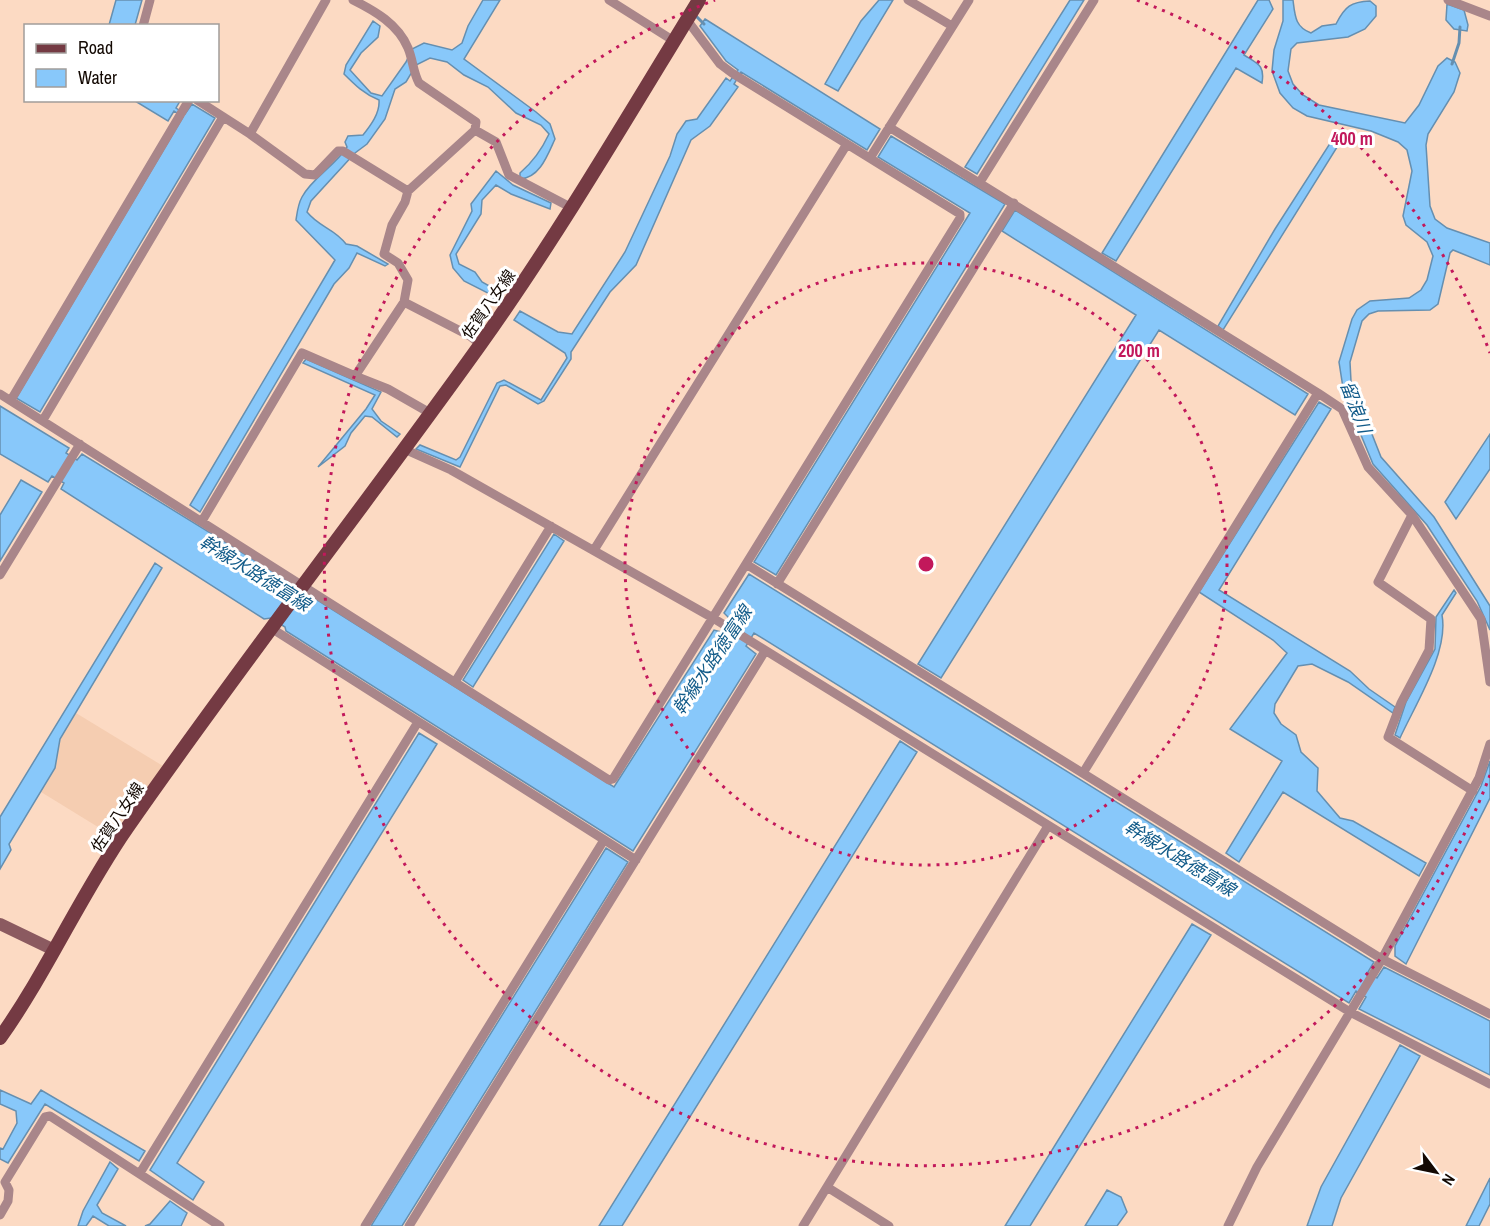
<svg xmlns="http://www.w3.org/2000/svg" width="1490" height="1226" viewBox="0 0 1490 1226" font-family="'Archivo Narrow','Noto Sans JP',sans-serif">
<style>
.built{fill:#f5cdb1}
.water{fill:#88c8fa;stroke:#658fb0;stroke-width:1.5}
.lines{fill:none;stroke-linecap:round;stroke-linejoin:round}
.stream{stroke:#658fb0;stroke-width:3}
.street{stroke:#a9868a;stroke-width:9}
.secondary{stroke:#8b5a60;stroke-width:12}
.primary{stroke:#743a43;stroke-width:14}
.ring{fill:none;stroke:#c2185b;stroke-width:3;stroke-dasharray:3 6}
.labels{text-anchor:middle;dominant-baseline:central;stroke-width:6;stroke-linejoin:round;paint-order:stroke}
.street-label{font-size:16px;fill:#130903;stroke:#fff}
.water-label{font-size:18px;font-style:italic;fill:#125b89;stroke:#fff}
.centre{fill:#c2185b;stroke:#fff;stroke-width:3}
.ring-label{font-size:18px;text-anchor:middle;font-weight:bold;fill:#c2185b;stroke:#fff;stroke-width:6;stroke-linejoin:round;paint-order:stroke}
</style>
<rect width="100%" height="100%" fill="#fcdac3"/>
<path class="built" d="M 71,710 L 163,766 L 111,835 L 28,784 Z"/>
<path class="water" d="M 116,0 L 142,0 L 135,25 L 109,25 Z
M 483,0 L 500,0 L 464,59 L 536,112 L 550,124 L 555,139 C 548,154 540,178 520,179 L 520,173 C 533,162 542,149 549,134 L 541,125 L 516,113 L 488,87 L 464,75 L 447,62 L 430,58 L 416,65 L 406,82 L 395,89 L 385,119 L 367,144 L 355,153 L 311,201 L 307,212 C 320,228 334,228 346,244 L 357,246 L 388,264 L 385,266 L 357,253 L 349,268 L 334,284 L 200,512 L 190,505 L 335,260 L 296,220 C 297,213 298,204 302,197 C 313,177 335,166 347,147 L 345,142 L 348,136 L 363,135 C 371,125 380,113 379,100 C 364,94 355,85 344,74 L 346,65 L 373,21 L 380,26 L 378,37 L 361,53 L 350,70 L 371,93 L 382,96 L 406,62 L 412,49 L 424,43 L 452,50 L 462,43 L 468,26 Z
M 879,0 L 893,0 L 838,91 L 825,84 L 861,21 Z
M 1070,0 L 1084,0 L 977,174 L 965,167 Z
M 1258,0 L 1269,0 L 1273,9 L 1244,55 C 1258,64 1265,65 1262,83 L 1236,68 L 1116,261 L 1102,253 Z
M 1283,0 L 1293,0 C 1295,16 1295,27 1311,33 L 1322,26 L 1336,24 C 1345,6 1351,2 1370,1 L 1376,6 L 1376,16 L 1365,29 L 1348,37 L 1297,43 L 1291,49 L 1288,71 L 1293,84 L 1303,95 L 1319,105 L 1405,123 L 1419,105 L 1438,66 L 1447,58 L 1455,62 L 1460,73 L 1454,92 L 1428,134 L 1426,145 L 1430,206 L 1435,219 L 1447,228 L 1490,243 L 1490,265 L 1453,250 L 1450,253 L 1438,304 L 1430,310 L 1378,311 L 1369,314 L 1362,321 L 1350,362 L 1351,381 L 1381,457 L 1434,517 L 1490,606 L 1490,630 L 1477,601 L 1427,525 L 1373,464 L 1344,394 L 1339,362 L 1352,319 L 1357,310 L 1370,301 L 1409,298 L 1421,290 L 1427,280 L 1433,256 L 1427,242 L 1406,225 L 1403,216 L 1412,171 L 1407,150 L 1398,142 L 1371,131 L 1307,116 L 1293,108 L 1280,93 L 1272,71 L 1274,50 L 1283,21 Z
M 1447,4 L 1464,10 L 1468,25 L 1467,31 L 1454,29 L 1446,20 Z
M 705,19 L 880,129 L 867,150 L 741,72 L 734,84 L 738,87 L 710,126 L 691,140 L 636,265 L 610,292 L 571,352 L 571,359 L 544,401 L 538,404 L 506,385 L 500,386 L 460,467 L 416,449 L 420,445 L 456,460 L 460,457 L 497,383 L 504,380 L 541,400 L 567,358 L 565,353 L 514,320 L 520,311 L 558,332 L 572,334 L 625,252 L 670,156 L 677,134 L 686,121 L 697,119 L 726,78 L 730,81 L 738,70 L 726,61 L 700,26 Z
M 135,101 L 180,101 L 176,108 L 185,114 L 192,104 L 215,118 L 40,412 L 16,398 L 183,117 L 174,111 L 168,121 Z
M 1336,134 L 1344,136 L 1223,330 L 1218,326 L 1275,229 Z
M 891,136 L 1005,204 L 776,575 L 754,562 L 970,213 L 878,157 Z
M 496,171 L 513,185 L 551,203 L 550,209 L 511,194 L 496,185 L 482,200 L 481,214 L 456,254 L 459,264 L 475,272 L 482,282 L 493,288 L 502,299 L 499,304 L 488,293 L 464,281 L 453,268 L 450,255 L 472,211 L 471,204 Z
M 1015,210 L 1308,394 L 1295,415 L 1159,330 L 941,678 L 918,664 L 1136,315 L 1002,231 Z
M 306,359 L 381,392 L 372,409 L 381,421 L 400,434 L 397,437 L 372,417 L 365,416 L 351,433 L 345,446 L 318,467 L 366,409 L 375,395 L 303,363 Z
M 1319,402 L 1331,409 L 1219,590 L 1350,671 L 1369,689 L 1395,707 L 1393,713 L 1348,682 L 1312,664 L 1298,666 L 1275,704 L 1274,713 L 1281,724 L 1296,735 L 1301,752 L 1318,768 L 1317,791 L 1340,818 L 1353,821 L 1426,863 L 1419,876 L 1283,792 L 1239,862 L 1226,853 L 1282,761 L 1230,729 L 1287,653 L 1273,640 L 1199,592 Z
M 0,406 L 69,448 L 66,453 L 77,460 L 82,454 L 290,582 L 291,591 L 305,599 L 311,596 L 614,787 L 714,630 L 725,633 L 732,621 L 724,613 L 749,574 L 1374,962 L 1368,972 L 1377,978 L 1384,967 L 1490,1021 L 1490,1075 L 1359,1009 L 1366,997 L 1356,991 L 1349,1003 L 754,633 L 746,646 L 756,654 L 633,851 L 286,631 L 285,627 L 271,618 L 264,619 L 61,489 L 64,483 L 52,476 L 48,482 L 0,454 Z
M 1490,434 L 1490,469 L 1456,519 L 1445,502 Z
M 21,480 L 42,492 L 0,561 L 0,515 Z
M 554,534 L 564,541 L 473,687 L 463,680 Z
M 155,563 L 162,568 L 60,739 L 55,768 L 9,844 L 11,850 L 0,869 L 0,817 Z
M 1454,590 L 1456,593 L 1442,615 C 1449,652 1415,705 1400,738 L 1395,735 L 1406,702 L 1435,649 L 1436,617 Z
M 419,733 L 437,744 L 177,1163 L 204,1182 L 193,1200 L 150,1170 Z
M 900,741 L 917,752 L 622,1226 L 599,1226 Z
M 1490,761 L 1490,798 L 1406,964 L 1395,956 L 1395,946 L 1481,786 Z
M 606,848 L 628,862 L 402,1226 L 371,1226 Z
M 1192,924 L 1211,935 L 1030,1226 L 1005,1226 Z
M 1400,1045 L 1420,1056 L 1341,1198 L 1332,1226 L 1307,1226 L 1321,1187 Z
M 0,1090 L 31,1104 L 41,1090 L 145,1151 L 139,1161 L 45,1104 L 8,1163 L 0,1159 L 0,1148 L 3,1149 L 17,1123 L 16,1111 L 0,1104 Z
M 110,1162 L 118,1169 L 97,1205 L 102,1213 L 126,1226 L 109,1226 L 93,1216 L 86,1226 L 78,1226 L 83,1211 Z
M 1490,1178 L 1490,1204 L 1479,1226 L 1466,1226 Z
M 1107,1190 L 1121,1197 L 1127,1212 L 1117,1226 L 1085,1226 Z
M 170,1201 L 187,1213 L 181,1226 L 145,1226 L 150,1224 Z"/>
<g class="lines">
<path class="stream" d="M 694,14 L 704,24
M 1452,64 L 1459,43 L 1460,27"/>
<path class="street" d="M 353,0 C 375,11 398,24 408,48 C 413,60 413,72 419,83 L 476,122 L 475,130
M 609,0 L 674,41
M 908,0 L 952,26
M 1448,0 L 1490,16
M 143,26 L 150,0
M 197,100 L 250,134 L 305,174 L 315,175 L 338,151 L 343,151 L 408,191 L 475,130 L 496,142 L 509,175 L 572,208
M 889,127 L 1318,393 L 1083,773
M 250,134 L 326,0
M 870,158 L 969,0
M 980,182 L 1094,0
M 404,302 L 470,336 L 480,344
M 355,376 L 388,389 L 430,413
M 1318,393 L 1342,409 L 1368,467 L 1412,515 L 1481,619 L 1490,682
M 0,394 L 609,780 L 613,779 L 960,218 L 960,214 L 732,73 L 720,64 L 687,20
M 11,400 L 189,100
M 43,420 L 223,117
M 404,449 L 451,470 L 713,618 L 1350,1012 L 1490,1084
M 1412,515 L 1378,582 L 1431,619 L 1429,650 L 1401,703 L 1388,737 L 1473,791
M 202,521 L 302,353 L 355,376 L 404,302 L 408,280 L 398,263 L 384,254 L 392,225 L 405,202 L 408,191
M 594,550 L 847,144
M 746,564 L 1382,959 L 1490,1014
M 0,575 L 80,444
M 777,584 L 1014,203
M 271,628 L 636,860
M 455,682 L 551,526
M 140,1173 L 418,722
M 827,1187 L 889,1226
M 0,1215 L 8,1201 L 9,1190 L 5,1182 L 45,1117 L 50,1116 L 220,1226
M 365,1226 L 604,840
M 409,1226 L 765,651
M 803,1226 L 1048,826
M 1228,1226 L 1257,1167 L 1382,959 L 1479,778 L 1490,744"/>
<path class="secondary" d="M 0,924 L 54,950"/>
<path class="primary" d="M 0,1038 C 47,972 81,894 127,828 C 241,664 364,507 480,345 C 559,234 628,116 699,0"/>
</g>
<g class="ring">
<circle cx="926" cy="564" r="301"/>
<path d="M1490 775A602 602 0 1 1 715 0M1137 0A602 602 0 0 1 1490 353"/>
</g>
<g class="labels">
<g class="street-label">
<text transform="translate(488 304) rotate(-55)">佐賀八女線</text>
<text transform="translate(117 817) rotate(-56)">佐賀八女線</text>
</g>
<g class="water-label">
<text transform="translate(1356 407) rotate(69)">留浪川</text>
<text transform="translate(255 573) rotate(32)">幹線水路徳富線</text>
<text transform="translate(712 660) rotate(-56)">幹線水路徳富線</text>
<text transform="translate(1180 858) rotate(32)">幹線水路徳富線</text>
</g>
</g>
<circle cx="926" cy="564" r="9" class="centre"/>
<g class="ring-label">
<text x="1352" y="145">400 m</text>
<text x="1139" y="357">200 m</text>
</g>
<rect x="24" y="24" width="195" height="78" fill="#ffffff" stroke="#a19d9a" stroke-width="1.5"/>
<rect x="36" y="44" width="30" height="9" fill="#743a43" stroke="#a19d9a" stroke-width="1.5"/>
<text x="78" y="54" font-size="18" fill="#130903">Road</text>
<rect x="36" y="69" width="30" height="18" fill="#88c8fa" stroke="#a19d9a" stroke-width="1.5"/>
<text x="78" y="84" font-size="18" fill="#130903">Water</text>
<g transform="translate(1436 1172) rotate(122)" stroke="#ffffff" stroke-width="4.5" paint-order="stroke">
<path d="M0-4.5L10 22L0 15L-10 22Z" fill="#130903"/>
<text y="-9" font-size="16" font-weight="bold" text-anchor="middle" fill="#130903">N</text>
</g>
</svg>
